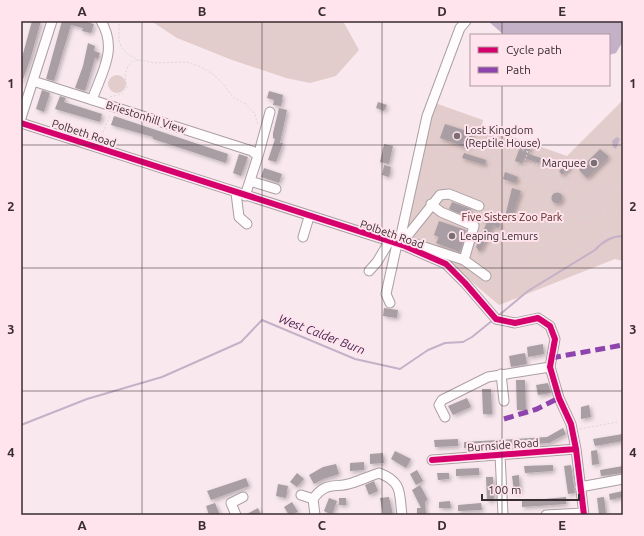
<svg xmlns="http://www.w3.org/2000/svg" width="644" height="536" viewBox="0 0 644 536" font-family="Ubuntu,sans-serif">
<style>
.green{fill:#e3cccc}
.water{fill:#c4b1c8}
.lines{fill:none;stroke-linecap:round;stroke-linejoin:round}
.stream{stroke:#c4b1c8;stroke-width:2}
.building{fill:#a99ea3;filter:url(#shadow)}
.minor-casing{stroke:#ab9fa4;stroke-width:11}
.path{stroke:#dbd6d8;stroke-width:1;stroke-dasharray:2 2;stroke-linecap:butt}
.minor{stroke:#fefcfd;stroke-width:9}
.quiet{stroke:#8e44ad;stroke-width:5;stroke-dasharray:10 5;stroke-linecap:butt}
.cycleway-casing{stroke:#ffe3ed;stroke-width:8}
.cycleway{stroke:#d6006c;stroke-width:6}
.grid{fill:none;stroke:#382d31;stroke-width:1;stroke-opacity:0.55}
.poi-dot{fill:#7c6f74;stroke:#ffe3ed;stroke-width:1.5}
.labels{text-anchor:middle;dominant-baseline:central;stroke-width:4;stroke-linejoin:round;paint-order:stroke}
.street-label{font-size:11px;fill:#382d31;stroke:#ffe3ed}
.poi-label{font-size:11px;fill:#382d31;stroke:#ffe3ed;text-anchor:start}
.park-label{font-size:11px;fill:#58231c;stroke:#ffe3ed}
.water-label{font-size:12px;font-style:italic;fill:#442650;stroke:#ffe3ed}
.neatline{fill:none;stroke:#382d31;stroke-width:1.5}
.grid-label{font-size:13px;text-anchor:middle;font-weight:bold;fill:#382d31}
</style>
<defs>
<filter id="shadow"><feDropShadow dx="2" dy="2" stdDeviation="2" flood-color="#0004"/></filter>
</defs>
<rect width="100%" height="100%" fill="#f9e9ef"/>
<path class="green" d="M 151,21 L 343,21 L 359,50 L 336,76 L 310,83 L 286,78 L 232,60 L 177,38 Z
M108 84a9 9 0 1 1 18 0a9 9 0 1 1-18 0Z
M 623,100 L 623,261 L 615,259 L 499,305 L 447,261 L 403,237 L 435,103 L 483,120 L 482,126 L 567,156 Z"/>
<path class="water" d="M 488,21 L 623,21 L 623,41 L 616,53 L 609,55 L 609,35 L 504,35 Z
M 617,137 L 620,139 L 616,149 L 613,147 L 612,141 Z"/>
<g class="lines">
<path class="stream" d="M 498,316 L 528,291 L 595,250 C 603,241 611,236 623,236
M 21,425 L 87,399 L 162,377 L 241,342 L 262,320 L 355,359 L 400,369 L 428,350 L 445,343 L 463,342 L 472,337 L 493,320"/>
</g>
<path class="building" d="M 32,21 L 41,21 L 31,57 L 21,85 L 21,61 Z
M 62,21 L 83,21 L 94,24 L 91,33 L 82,31 L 83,28 L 71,25 L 54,81 L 46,79 Z
M 88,43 L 95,46 L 94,51 L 100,53 L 98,59 L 95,58 L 85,91 L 75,88 L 83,66 Z
M 42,90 L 50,93 L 44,112 L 36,109 Z
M 269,91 L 283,95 L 281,106 L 273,105 L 274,100 L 267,98 Z
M 60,96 L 66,98 L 64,102 L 102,114 L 100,122 L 55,109 Z
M 378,102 L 387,105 L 384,111 L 376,108 Z
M 279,108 L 287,110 L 280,143 L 283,143 L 276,162 L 268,160 L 275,139 L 273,138 L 273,133 Z
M 114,116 L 228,154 L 226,163 L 153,139 L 153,137 L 111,125 Z
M 445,124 L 473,133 L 468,148 L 440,138 Z
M 384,144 L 393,146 L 389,164 L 380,162 Z
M 521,144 L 531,147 L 528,154 L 541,158 L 539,163 L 524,158 L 522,163 L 515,161 Z
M 600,149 L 609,157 L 587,178 L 579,170 Z
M 464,153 L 486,160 L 485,165 L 462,158 Z
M 239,154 L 248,157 L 241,176 L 233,173 Z
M 567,164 L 571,167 L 562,175 L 559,171 Z
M 384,165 L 391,167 L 389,177 L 382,175 Z
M 264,168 L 282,174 L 279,183 L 261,177 Z
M 505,172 L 518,177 L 516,183 L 503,179 Z
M 512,188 L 521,191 L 511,219 L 505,217 Z
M551.5 198a5.5 5.5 0 1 1 11 0a5.5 5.5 0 1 1-11 0Z
M 452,202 L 471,209 L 468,217 L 449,209 Z
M 483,214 L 501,224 L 498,228 L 493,225 L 480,252 L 476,247 L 487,222 L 481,219 Z
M 439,221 L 466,230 L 460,252 L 436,243 L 439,237 L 434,235 Z
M 384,308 L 398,310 L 397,318 L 383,316 Z
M 543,344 L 544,354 L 528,357 L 527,347 Z
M 525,353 L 527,364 L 511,367 L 509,356 Z
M 516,380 L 525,380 L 526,410 L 517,410 Z
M 548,383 L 551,393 L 538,395 L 536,385 Z
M 482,389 L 491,389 L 492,414 L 483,414 Z
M 467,398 L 471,407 L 453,415 L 448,406 Z
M 589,405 L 591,417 L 581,419 L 581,407 Z
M 563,428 L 566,434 L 549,443 L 464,448 L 464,442 L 547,437 Z
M 623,434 L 623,441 L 595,446 L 593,439 Z
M 458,439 L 458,446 L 435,447 L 434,440 Z
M 597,450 L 599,464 L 592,465 L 591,451 Z
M 395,451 L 411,459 L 406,468 L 391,459 Z
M 383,453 L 384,463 L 370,464 L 370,454 Z
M 364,462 L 364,470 L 350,471 L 350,463 Z
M 336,464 L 339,474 L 323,479 L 314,484 L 309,475 L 323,467 Z
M 553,465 L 553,471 L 525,473 L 524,466 Z
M 571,465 L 575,493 L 568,494 L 564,466 Z
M 623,466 L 623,473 L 601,476 L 600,470 Z
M 479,468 L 479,475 L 456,476 L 456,469 Z
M 417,470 L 423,481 L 416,485 L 410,474 Z
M 297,473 L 304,479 L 297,487 L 290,482 Z
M 437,473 L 449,473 L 449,479 L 438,480 Z
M 519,475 L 520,492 L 514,492 L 512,476 Z
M 486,477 L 493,477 L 494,500 L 487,501 Z
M 246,478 L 249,486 L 211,500 L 207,491 Z
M 374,481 L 378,491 L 369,495 L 365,485 Z
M 278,484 L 288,486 L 286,498 L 276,496 Z
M 420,485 L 428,500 L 425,501 L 426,515 L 417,515 L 417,508 L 421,508 L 412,490 Z
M 623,491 L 623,497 L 610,500 L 609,494 Z
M 389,497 L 393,515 L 383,515 L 380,498 Z
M 566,497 L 566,504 L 522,507 L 522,501 Z
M 604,497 L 606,513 L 599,514 L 597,498 Z
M 329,498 L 337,501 L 332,515 L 324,511 Z
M 339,498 L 346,498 L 346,505 L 339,505 Z
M 450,501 L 451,508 L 439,508 L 439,502 Z
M 292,502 L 298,512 L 289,515 L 284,507 Z
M 215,503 L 220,515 L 209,515 L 206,506 Z
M 481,503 L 482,510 L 458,511 L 458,505 Z
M 258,508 L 261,515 L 245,515 Z"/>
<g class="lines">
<g class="minor-casing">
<path id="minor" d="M 33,81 L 252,151 L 258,156 L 245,196
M 92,100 C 102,72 118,49 101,21
M 21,118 L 52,21
M 21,123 L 405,246 L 446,264 L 465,283 L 496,319 L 515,323 L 538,318 L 550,326 L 555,339 L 550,367 L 559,398 L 571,424 L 576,449 L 584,515
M 258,156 L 270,112
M 250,181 L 276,189
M 236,193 L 239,217 L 247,224
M 303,237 L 309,217
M 406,241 L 464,260 L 474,226 L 441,212 L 431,204
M 399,244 L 427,116 L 460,28 L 466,21
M 405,245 L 408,235 L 440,195 L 449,194 L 479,206
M 464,260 L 486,276
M 369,271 L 377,262 L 389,242
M 390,303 L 386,294 L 397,244
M 501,374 L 504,401
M 445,417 L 439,405 L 442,400 L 488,377 L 550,367
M 500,455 L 503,515
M 432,460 L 576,449
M 580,487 L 623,479
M 301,495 L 313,499
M 236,515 L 231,503 L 243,497
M 315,515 L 313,499 C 327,480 335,489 352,483 C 361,480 370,476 379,473 C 403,482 399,493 402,515
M 546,515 L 583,513"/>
</g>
<path class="path" d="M 117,21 L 119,23 C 119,44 117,50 139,60
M 110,97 L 121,94 L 127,88 L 125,75 L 128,66 L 133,61 L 140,60 L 155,63 L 187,62 L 201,67 L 213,74 L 223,84 L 234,98 L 246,104 L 255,114 L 258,126
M 100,140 L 110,115
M 528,151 L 523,167 L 528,168 L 530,164 C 535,163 544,165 545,170 L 536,177 L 528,179 L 526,178 L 528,168
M 494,156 L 511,163 L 517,148
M 507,162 L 502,172 L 489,167 L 488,163 L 493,156 L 489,153 L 491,146 L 501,150 L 504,143 L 555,162 L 567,161 L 574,169
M 507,163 L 510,171 L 520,174 L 523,181 C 535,185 545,177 555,171
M 512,163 L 523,167 L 520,174
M 559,163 L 555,171 L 573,199 L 571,202 L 570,208
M 491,173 L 501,177 L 501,180 L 507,182 L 508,181
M 604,211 L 588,201 L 602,183 L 618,190
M 531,213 L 543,225
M 603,214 L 619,187 L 623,170
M 579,218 L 578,205 L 582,201 L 588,201
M 536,233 L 540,244 L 538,250 L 543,258 L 589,247 L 607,235 L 623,230
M 504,235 L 508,234 L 584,160 L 623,119
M 528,237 L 521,259 L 510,266 L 499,264 L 485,254 L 504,235 C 506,237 509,239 512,240 C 521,243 540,233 543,225 L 554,226 L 623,209
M 540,246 L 557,242
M 580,429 L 617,422"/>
<use href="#minor" class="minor"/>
<path class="quiet" d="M 508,146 L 509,143
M 514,148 L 515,145
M 551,358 L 623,345
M 504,419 L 537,409 L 559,398"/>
<g class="cycleway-casing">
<path id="cycleway" d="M 21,123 L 405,246 L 446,264 L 465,283 L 496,319 L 515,323 L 538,318 L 550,326 L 555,339 L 550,367 L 559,398 L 571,424 L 576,449 L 584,515
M 432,460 L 576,449"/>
</g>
<use href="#cycleway" class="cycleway"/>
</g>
<path class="grid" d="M 142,21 L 142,515M 262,21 L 262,515M 382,21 L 382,515M 502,21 L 502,35M 502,85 L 502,515M 21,145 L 623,145M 21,268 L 623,268M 21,391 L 623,391"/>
<g class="poi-dot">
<circle cx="457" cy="136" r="4"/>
<circle cx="594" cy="163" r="4"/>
<circle cx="452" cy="236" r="4"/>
</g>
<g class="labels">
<g class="street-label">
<text transform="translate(146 117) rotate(18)">Briestonhill View</text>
<text transform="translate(84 133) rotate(18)">Polbeth Road</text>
<text transform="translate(392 234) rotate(19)">Polbeth Road</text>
<text transform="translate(503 445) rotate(-4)">Burnside Road</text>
</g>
<g class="poi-label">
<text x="465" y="130">Lost Kingdom<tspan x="465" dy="13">(Reptile House)</tspan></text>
<text x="586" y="163" text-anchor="end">Marquee</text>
<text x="460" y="236">Leaping Lemurs</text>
</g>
<g class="park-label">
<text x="512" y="217">Five Sisters Zoo Park</text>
</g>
<g class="water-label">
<text transform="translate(322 334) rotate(21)">West Calder Burn</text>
</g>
</g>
<rect width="644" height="536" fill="none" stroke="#ffe3ed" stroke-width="44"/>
<rect x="470" y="34" width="140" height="52" fill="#ffe3ed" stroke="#af9aa2"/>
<rect x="478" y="47" width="20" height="6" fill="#d6006c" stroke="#af9aa2"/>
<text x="506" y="54" font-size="12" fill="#382d31">Cycle path</text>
<rect x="478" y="67" width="20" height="6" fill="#8e44ad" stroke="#af9aa2"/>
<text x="506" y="74" font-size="12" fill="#382d31">Path</text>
<path d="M482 494v6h97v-6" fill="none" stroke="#382d31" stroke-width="2"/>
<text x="488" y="494" font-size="12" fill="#382d31" stroke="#ffe3ed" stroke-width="3" paint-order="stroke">100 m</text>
<rect x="22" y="22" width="600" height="492" class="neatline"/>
<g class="grid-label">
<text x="82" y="16">A</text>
<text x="202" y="16">B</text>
<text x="322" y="16">C</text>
<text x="442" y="16">D</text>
<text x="562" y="16">E</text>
<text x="11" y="88">1</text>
<text x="633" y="88">1</text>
<text x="11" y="211">2</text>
<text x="633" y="211">2</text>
<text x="11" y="334">3</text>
<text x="633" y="334">3</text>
<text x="11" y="457">4</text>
<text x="633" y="457">4</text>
<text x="82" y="530">A</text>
<text x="202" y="530">B</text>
<text x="322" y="530">C</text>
<text x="442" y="530">D</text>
<text x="562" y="530">E</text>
</g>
</svg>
